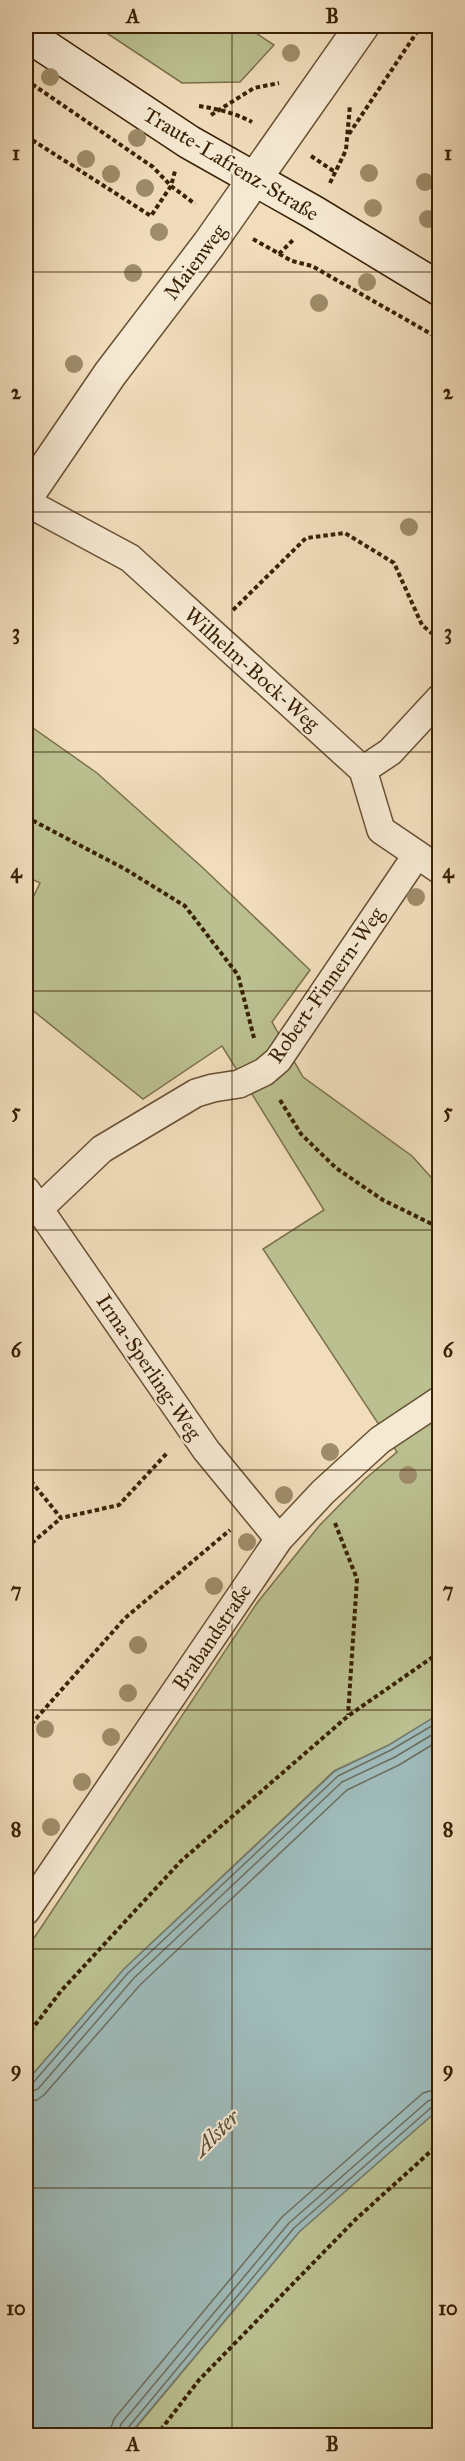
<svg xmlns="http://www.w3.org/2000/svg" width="465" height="2461" viewBox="0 0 465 2461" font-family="'IM FELL Great Primer',serif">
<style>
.green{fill:#bbc090;stroke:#7a704a;stroke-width:1.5}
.water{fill:#9ebab9;stroke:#767d70;stroke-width:1.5}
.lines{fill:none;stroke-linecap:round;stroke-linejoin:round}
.shore{stroke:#6c6e5e;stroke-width:1.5}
.minor-casing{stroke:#675031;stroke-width:30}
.tertiary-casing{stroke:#675031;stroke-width:36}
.secondary-casing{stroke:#392103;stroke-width:36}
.path{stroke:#392103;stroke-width:4;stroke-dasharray:4.5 3;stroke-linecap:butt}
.minor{stroke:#f6e9d3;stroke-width:27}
.tertiary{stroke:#f6e9d3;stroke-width:33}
.secondary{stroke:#f6e9d3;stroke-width:33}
.tree{fill:#9e8c6a}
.grid{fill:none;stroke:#392103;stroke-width:1.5;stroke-opacity:0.55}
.labels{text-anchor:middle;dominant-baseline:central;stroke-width:4.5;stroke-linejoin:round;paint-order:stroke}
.street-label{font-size:21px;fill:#392103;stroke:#f6e9d3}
.water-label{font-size:22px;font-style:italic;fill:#574f3a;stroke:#f6e9d3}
.neatline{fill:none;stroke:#392103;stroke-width:2}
.grid-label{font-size:20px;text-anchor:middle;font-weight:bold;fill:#392103}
</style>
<rect width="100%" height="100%" fill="#f1ddbc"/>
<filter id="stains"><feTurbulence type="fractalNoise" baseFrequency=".00333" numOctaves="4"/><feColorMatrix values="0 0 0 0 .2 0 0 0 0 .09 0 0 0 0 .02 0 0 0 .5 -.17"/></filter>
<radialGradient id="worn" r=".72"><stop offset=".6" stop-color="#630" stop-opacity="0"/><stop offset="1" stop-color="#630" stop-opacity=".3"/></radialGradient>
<path class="green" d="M 96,26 L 245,26 L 274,45 L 240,82 L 182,83 Z
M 26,723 L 97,773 L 202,867 L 310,970 L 272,1022 L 303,1077 L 412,1156 L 439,1186 L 440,1714 L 389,1745 L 334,1771 L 124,1969 L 26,2082 L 26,1950 L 257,1603 L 319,1526 L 365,1479 L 397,1452 L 263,1249 L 324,1210 L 222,1046 L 143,1099 L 26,1005 L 26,912 L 40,883 L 26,876 Z
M 439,2109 L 439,2435 L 129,2436 L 299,2232 Z"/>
<path class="water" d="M 439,1714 L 439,2109 L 299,2232 L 129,2435 L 26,2435 L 26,2082 L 124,1969 L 335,1771 L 389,1745 Z"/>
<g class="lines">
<path class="shore" d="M 26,2086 L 32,2084 L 128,1973 L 338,1776 L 391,1750 L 440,1721
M 26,2093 L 38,2089 L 134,1978 L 342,1782 L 395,1757 L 440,1730
M 26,2102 L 37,2100 L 44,2095 L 140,1985 L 347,1790 L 399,1765 L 440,1740
M 108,2436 L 114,2419 L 282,2217 L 423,2093 L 440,2088
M 117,2436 L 121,2424 L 289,2223 L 428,2101 L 440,2097
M 125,2436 L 127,2429 L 294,2228 L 433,2106 L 440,2104"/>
<g class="minor-casing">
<path id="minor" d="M 26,502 L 130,558 L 363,770 L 381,830 L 440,870
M 363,770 L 390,752 L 440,698
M 26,1190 L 206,1450 L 279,1539
M 40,1208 L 102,1149 L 196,1093 L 213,1088 L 239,1084 L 264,1072 L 278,1060 L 416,856
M 26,1911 L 279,1539 L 323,1492 L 380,1440 L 440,1400"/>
</g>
<g class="tertiary-casing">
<path id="tertiary" d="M 26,497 L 110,374 L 209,244 L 362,26"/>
</g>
<g class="secondary-casing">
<path id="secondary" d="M 26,34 L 189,142 L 313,212 L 440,289"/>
</g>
<path class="path" d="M 26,80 L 153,167 L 171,186 L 195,204
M 199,106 C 218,109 235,113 252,122
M 211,115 L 254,88 L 279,83
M 349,134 L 421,26
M 26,136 L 151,216 L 171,186 L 175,171
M 311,156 L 335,172
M 330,183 L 346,150 L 350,105
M 253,239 L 292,261 L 312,266 L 440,339
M 279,254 L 293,240
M 233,610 L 306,538 L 345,533 L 394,563 L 422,625 L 440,640
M 26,817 L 125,869 L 185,906 L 238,975 L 254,1038
M 280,1100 L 301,1134 L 336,1168 L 383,1200 L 440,1228
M 26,1475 L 61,1518 L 119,1505 L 168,1452
M 335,1523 L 357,1579 L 348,1715
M 26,1548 L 61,1518
M 26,1730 L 125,1618 L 230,1530
M 26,2037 L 61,1991 L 181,1861 L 348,1716 L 440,1652
M 156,2436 L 199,2380 L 356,2219 L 440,2143"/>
<use href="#minor" class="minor"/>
<use href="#tertiary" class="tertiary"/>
<use href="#secondary" class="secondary"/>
</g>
<g class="tree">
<circle cx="291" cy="53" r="9"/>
<circle cx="50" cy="77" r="9"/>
<circle cx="137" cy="138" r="9"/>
<circle cx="86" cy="159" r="9"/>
<circle cx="369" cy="173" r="9"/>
<circle cx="111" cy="174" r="9"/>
<circle cx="425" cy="182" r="9"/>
<circle cx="145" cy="188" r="9"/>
<circle cx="373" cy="208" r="9"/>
<circle cx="428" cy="219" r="9"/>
<circle cx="159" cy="232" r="9"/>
<circle cx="133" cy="273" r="9"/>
<circle cx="367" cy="282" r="9"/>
<circle cx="319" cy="303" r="9"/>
<circle cx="74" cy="364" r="9"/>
<circle cx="409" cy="527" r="9"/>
<circle cx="416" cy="897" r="9"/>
<circle cx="330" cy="1452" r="9"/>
<circle cx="408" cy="1475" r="9"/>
<circle cx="284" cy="1495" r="9"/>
<circle cx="247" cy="1542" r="9"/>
<circle cx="214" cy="1586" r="9"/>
<circle cx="138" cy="1645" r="9"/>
<circle cx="128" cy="1693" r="9"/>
<circle cx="45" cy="1729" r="9"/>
<circle cx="111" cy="1737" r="9"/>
<circle cx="82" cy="1782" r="9"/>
<circle cx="51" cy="1827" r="9"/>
</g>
<path class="grid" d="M 232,26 L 232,2436M 26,272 L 440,272M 26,512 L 440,512M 26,752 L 440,752M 26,991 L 440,991M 26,1230 L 440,1230M 26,1470 L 440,1470M 26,1710 L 440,1710M 26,1949 L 440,1949M 26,2188 L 440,2188"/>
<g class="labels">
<g class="street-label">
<text transform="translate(231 164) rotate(31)">Traute-Lafrenz-Straße</text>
<text transform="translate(195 262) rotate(-53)">Maienweg</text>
<text transform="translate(252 669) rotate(42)">Wilhelm-Bock-Weg</text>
<text transform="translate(326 985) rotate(-55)">Robert-Finnern-Weg</text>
<text transform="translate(149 1367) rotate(56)">Irma-Sperling-Weg</text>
<text transform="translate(212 1637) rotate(-56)">Brabandstraße</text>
</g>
<g class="water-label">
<text transform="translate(216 2133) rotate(-45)">Alster</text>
</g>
</g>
<rect width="465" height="2461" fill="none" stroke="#f1ddbc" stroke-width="66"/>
<rect x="33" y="33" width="399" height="2395" class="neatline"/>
<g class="grid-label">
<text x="133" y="23">A</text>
<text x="332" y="23">B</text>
<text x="16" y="160">1</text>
<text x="448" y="160">1</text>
<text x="16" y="399">2</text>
<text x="448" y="399">2</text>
<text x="16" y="639">3</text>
<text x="448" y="639">3</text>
<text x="16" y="878">4</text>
<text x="448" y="878">4</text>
<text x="16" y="1118">5</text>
<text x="448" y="1118">5</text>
<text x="16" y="1357">6</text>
<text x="448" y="1357">6</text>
<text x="16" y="1597">7</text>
<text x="448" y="1597">7</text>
<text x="16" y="1836">8</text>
<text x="448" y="1836">8</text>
<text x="16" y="2076">9</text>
<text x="448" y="2076">9</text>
<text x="16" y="2315">10</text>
<text x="448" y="2315">10</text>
<text x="133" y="2451">A</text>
<text x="332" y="2451">B</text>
</g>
<rect width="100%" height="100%" filter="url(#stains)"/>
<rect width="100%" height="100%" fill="url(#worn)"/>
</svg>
